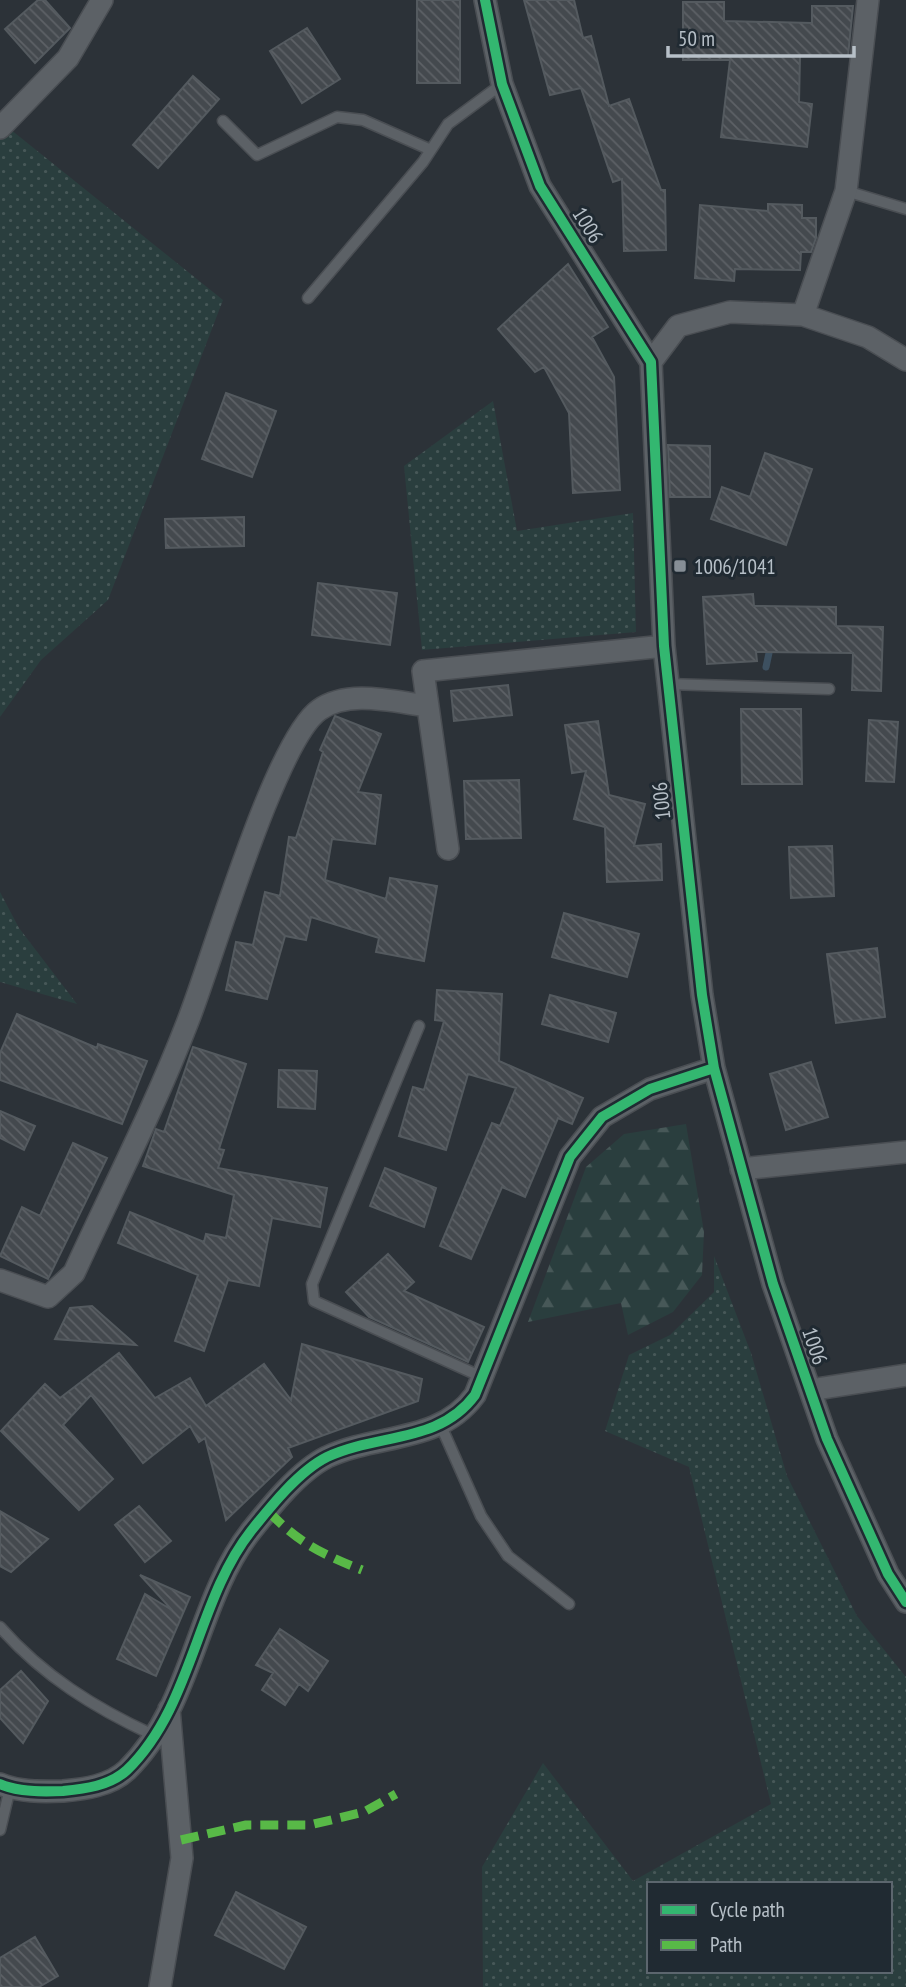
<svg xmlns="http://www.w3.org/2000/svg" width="906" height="1987" viewBox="0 0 906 1987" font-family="'PT Sans Narrow',sans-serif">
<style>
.grass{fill:url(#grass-dots);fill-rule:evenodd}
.forest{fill:url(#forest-firs)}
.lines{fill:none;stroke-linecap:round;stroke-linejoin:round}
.stream{stroke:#3d5060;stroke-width:7}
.building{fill:url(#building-back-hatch);stroke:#545a5f;stroke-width:2}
.service-casing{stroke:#4a4e53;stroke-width:13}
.minor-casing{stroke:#4a4e53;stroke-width:24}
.service{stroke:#5c6166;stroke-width:10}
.minor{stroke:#5c6166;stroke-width:21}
.quiet{stroke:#58b947;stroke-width:9;stroke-dasharray:18 9;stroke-linecap:butt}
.cycleway-casing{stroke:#202a32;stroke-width:15}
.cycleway{stroke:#33b770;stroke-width:10}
.poi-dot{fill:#868e96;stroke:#202a32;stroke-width:2.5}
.labels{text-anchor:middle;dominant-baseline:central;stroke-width:6;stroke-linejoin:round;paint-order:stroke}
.street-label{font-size:21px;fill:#b7c0c8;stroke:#202a32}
.poi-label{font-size:21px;fill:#b7c0c8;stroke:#202a32;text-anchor:start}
</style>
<defs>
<pattern id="grass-dots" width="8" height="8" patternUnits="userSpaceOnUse" patternTransform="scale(1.75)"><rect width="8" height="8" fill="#2a3e3e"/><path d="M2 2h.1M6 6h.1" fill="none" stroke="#475858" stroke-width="1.8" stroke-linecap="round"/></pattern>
<pattern id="forest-firs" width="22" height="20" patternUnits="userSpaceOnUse" patternTransform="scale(1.75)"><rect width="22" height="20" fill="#2a3e3e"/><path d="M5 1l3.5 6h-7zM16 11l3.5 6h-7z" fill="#475858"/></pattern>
<pattern id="building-back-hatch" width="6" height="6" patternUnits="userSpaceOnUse" patternTransform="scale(1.75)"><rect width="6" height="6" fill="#44494e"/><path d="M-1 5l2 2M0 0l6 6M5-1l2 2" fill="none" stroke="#5d6166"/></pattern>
</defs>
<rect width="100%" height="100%" fill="#2c3238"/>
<path class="grass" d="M 0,121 L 223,300 L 108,600 L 41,660 L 0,717 Z
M 493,401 L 517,531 L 633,513 L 636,632 L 422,650 L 404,466 Z
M 0,892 L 19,928 L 77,1004 L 0,982 Z
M 714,1256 L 751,1353 L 787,1476 L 857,1616 L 906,1677 L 906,1987 L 483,1987 L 482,1867 L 543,1763 L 633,1881 L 771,1804 L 689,1467 L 605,1431 L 629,1355 L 670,1335 L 714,1292 ZM 649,1884 L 890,1884 L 890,1971 L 649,1971 Z"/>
<path class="forest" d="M 686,1124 L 704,1232 L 702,1275 L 673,1312 L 628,1335 L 621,1303 L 528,1322 L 586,1167 L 624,1134 Z"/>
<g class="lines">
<path class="stream" d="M 766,667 L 769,653"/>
</g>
<path class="building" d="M 38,0 L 45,0 L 70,28 L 35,63 L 5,29 Z
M 417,0 L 460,0 L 460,83 L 417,83 Z
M 524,0 L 574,0 L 583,38 L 591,36 L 609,106 L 629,99 L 661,190 L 665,190 L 666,250 L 624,251 L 622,179 L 613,182 L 581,88 L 550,95 Z
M 683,2 L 724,2 L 724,21 L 812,23 L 812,6 L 853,6 L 848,56 L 800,56 L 799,102 L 812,104 L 807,147 L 721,137 L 730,60 L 683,60 Z
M 307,28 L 340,79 L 302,103 L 270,51 Z
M 193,76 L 219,99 L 158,168 L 133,145 Z
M 768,204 L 802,205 L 802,218 L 816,218 L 816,238 L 811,252 L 801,252 L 800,270 L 735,269 L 734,281 L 695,278 L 700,205 L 768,211 Z
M 568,264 L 608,327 L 592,337 L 614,377 L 620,490 L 573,493 L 569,413 L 544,367 L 535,372 L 498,329 Z
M 226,393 L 276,411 L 252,477 L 202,459 Z
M 668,445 L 710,446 L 710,497 L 670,497 Z
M 765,453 L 812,469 L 786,545 L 711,519 L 722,487 L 750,497 Z
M 244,517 L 244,546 L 166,548 L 165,519 Z
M 318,583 L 397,593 L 390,645 L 312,635 Z
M 753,594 L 754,606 L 836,607 L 836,626 L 883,627 L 881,691 L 852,690 L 853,653 L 756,652 L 757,661 L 707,664 L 703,597 Z
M 508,685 L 512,715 L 454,721 L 451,691 Z
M 741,709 L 801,709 L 802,784 L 742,784 Z
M 335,716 L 381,734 L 358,792 L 381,795 L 375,844 L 332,839 L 325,880 L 386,899 L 390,878 L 437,886 L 424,961 L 376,952 L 379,938 L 311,917 L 306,940 L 285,936 L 267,999 L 226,990 L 236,942 L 253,945 L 265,892 L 280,896 L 289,837 L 296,838 L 323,752 L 320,750 Z
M 869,720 L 898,722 L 894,782 L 866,781 Z
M 598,721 L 609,795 L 645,804 L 634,846 L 661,844 L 662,880 L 607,882 L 605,827 L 574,819 L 586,771 L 572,773 L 565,725 Z
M 519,780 L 521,838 L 466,839 L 464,781 Z
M 832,846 L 834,896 L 791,898 L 789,847 Z
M 564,913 L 639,934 L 627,977 L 552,957 Z
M 877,948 L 885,1017 L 836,1023 L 827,954 Z
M 437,990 L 502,994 L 499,1061 L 583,1098 L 572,1124 L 558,1118 L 525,1197 L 502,1187 L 471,1259 L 440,1246 L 492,1123 L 500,1126 L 516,1088 L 468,1074 L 446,1150 L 399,1136 L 413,1087 L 424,1090 L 444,1021 L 435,1020 Z
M 550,995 L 616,1013 L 608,1042 L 542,1024 Z
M 17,1014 L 97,1048 L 98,1044 L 147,1061 L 122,1124 L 0,1080 L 0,1053 Z
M 193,1047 L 246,1064 L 219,1149 L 224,1150 L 218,1168 L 327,1188 L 320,1227 L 272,1218 L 259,1286 L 228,1280 L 204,1351 L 175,1341 L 198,1275 L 118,1243 L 130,1212 L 204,1242 L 206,1234 L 226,1238 L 234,1195 L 143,1166 L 156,1129 L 164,1132 Z
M 811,1062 L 828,1117 L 786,1130 L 770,1074 Z
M 279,1070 L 317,1071 L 315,1109 L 278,1107 Z
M 0,1111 L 35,1126 L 24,1150 L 0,1138 Z
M 73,1143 L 107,1158 L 48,1279 L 0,1256 L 22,1207 L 40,1216 Z
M 385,1168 L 436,1188 L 424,1227 L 370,1206 Z
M 388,1254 L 414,1282 L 404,1291 L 484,1327 L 468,1362 L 369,1317 L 346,1292 Z
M 92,1306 L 136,1345 L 55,1339 L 70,1308 Z
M 302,1344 L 422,1379 L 418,1401 L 288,1448 L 292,1457 L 226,1520 L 205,1438 L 199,1442 L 190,1426 L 143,1463 L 91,1395 L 63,1425 L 113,1479 L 79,1510 L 1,1431 L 45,1384 L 60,1398 L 119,1353 L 155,1398 L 190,1378 L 206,1406 L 264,1364 L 291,1400 Z
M 139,1506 L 171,1541 L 145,1562 L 115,1525 Z
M 0,1511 L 48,1539 L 11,1572 L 0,1566 Z
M 140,1575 L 190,1597 L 156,1676 L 117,1659 L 145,1594 L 172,1610 Z
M 280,1629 L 328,1661 L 308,1691 L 299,1684 L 285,1705 L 262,1690 L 273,1673 L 256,1665 Z
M 21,1671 L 48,1701 L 23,1743 L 0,1718 L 0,1690 Z
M 236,1892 L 306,1927 L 284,1969 L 215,1935 Z
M 35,1937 L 58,1976 L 39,1987 L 0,1987 L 0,1958 Z"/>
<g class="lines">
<g class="service-casing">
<path id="service" d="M 223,121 L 257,155 L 337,117 L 363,120 L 431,150
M 846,191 L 906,209
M 308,298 L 423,162 L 448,124 L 502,84
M 668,684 L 829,689
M 419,1026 L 312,1284 L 314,1301 L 482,1377
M 441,1426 L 481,1516 L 508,1556 L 569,1604
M 0,1627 C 43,1676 95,1708 153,1735
M 0,1830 L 10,1788"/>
</g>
<g class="minor-casing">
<path id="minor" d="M 485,0 L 502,84 L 540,186 L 651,362 L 664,646 L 702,995 L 714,1068 L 773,1284 L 827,1439 L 888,1574 L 906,1602
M 0,128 L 68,58 L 102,0
M 803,315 L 846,191 L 868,0
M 651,362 L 678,326 L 730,312 L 803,315 L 868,337 L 906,360
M 448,849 L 423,671 L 664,646
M 741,1169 L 906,1152
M 0,1280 L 48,1297 L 74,1273 C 112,1190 155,1107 188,1021 C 212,961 275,741 319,710 C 349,689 394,702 428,706
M 810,1390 L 906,1375
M 0,1784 C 19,1792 42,1792 63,1791 C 84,1789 110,1786 127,1770 C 193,1706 196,1601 251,1531 C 271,1506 299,1471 327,1457 C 378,1433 439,1444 475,1395 L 570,1157 L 602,1117 L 650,1089 L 714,1068
M 160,1987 L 182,1858 L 169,1709"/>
</g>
<use href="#service" class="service"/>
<use href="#minor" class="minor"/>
<path class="quiet" d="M 269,1512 C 299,1543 322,1554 362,1570
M 181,1840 L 246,1825 L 310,1825 L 364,1812 L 396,1794"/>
<g class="cycleway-casing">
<path id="cycleway" d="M 485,0 L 502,84 L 540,186 L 651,362 L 664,646 L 702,995 L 714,1068 L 773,1284 L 827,1439 L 888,1574 L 906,1602
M 0,1784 C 19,1792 42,1792 63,1791 C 84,1789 110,1786 127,1770 C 193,1706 196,1601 251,1531 C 271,1506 299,1471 327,1457 C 378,1433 439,1444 475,1395 L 570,1157 L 602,1117 L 650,1089 L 714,1068"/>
</g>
<use href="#cycleway" class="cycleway"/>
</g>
<rect class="poi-dot" x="673" y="559" width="14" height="14" rx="3.5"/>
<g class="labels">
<g class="street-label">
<text transform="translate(588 225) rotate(58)">1006</text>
<text transform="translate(661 801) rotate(-96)">1006</text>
<text transform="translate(815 1346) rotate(71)">1006</text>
</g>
<g class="poi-label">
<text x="694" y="566">1006/1041</text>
</g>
</g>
<rect x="647" y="1882" width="245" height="91" fill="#202a32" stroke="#5c666e" stroke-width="2"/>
<rect x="661" y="1905" width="35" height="10" fill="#33b770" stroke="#5c666e" stroke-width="2"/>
<text x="710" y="1917" font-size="21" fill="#b7c0c8">Cycle path</text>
<rect x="661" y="1940" width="35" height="10" fill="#58b947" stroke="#5c666e" stroke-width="2"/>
<text x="710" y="1952" font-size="21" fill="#b7c0c8">Path</text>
<path d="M668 46v10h186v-10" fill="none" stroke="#b7c0c8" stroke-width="3.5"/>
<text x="678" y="46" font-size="21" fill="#b7c0c8" stroke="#202a32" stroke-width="5" paint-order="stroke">50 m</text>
</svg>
